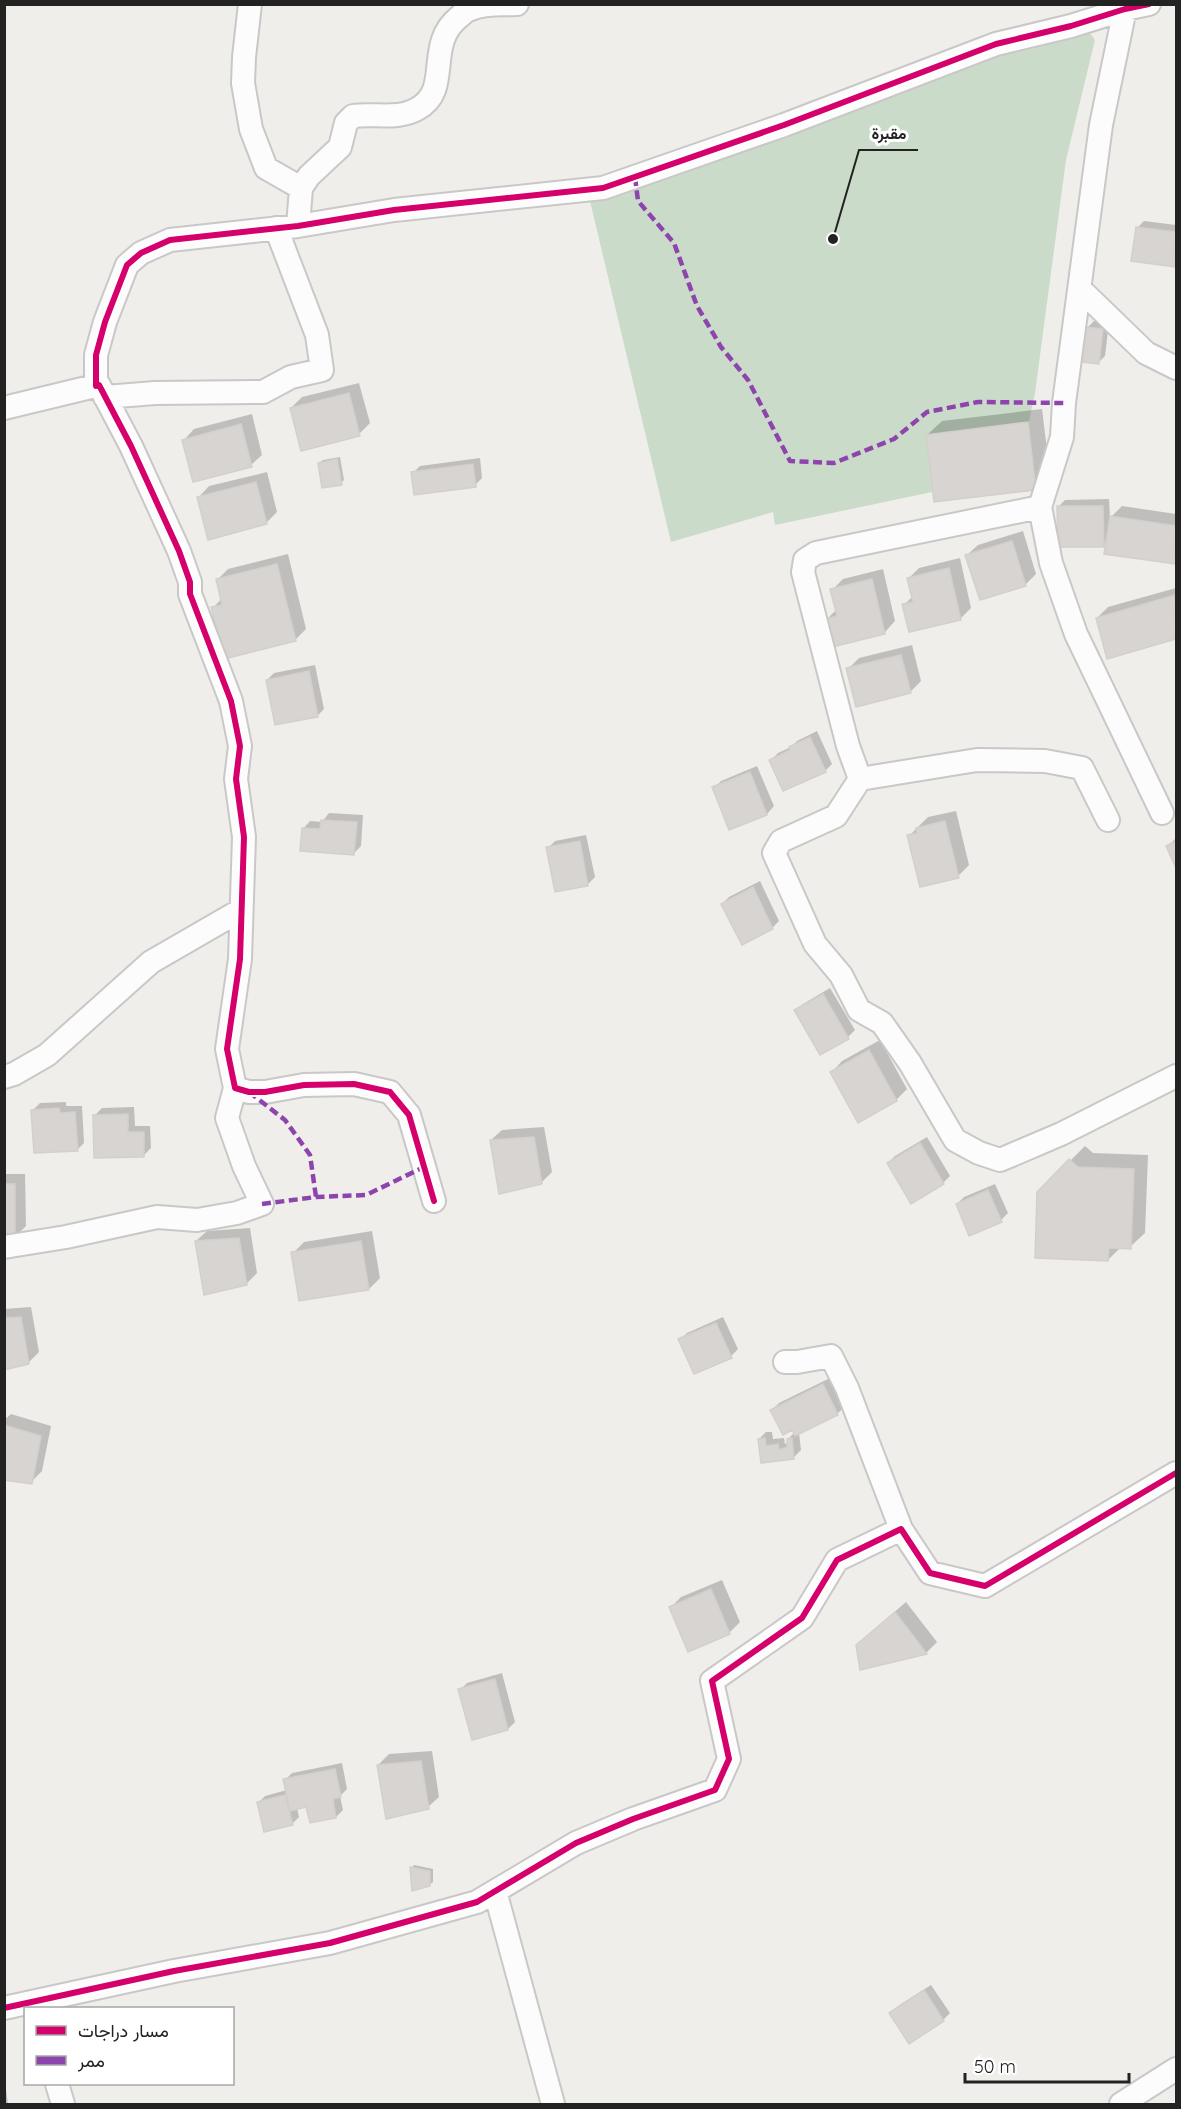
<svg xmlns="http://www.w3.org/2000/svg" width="1181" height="2109" viewBox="0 0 1181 2109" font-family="Quicksand,Vazirmatn,sans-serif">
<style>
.cemetery{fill:#cadbca}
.shadow{fill:#0003}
.building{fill:#d7d4d2;stroke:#d3d0cc;stroke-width:1.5}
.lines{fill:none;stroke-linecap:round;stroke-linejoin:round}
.minor-casing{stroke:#c9c8c7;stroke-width:26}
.minor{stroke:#fdfcfc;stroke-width:22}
.quiet{stroke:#8e44ad;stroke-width:4.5;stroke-dasharray:9 4.5;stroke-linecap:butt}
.cycleway-casing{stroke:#fff;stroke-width:10}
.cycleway{stroke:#d6006c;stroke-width:6}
.leader{fill:none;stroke:#222;stroke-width:2}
.callout-dot{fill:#222;stroke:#fff;stroke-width:2}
.callout-label{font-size:16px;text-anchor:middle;font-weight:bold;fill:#222;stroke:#fff;stroke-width:6;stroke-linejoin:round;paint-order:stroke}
</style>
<rect width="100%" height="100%" fill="#f0eeeb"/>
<path class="cemetery" d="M 1087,29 L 1095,40 L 1066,160 L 1035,393 L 1018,474 L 775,525 L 773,512 L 671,542 L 590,201 L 1003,50 Z"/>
<path class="shadow" d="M 1144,221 L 1176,225 L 1176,263 L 1174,266 L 1137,228 Z
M 1094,321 L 1109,322 L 1105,356 L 1098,363 L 1087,328 Z
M 359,383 L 370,423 L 359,434 L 291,408 L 302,397 Z
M 1042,409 L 1050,474 L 1035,488 L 927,435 L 942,421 Z
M 252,414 L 262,455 L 251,465 L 184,440 L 194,429 Z
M 340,457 L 344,480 L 341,483 L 319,463 L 323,460 Z
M 480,458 L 482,478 L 475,485 L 413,473 L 420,466 Z
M 267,472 L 277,512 L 266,523 L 199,497 L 209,486 Z
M 1109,499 L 1110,518 L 1122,506 L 1176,514 L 1176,561 L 1175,563 L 1107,541 L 1103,545 L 1058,507 L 1065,500 Z
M 1023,531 L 1036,574 L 1025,585 L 967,555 L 978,545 Z
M 288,554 L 306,629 L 295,640 L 213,608 L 222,598 L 218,579 L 228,569 Z
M 960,558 L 971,608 L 960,619 L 904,605 L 913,596 L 908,579 L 919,568 Z
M 883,569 L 895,621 L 885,632 L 833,645 L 827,619 L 837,609 L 832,590 L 843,579 Z
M 1176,588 L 1176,637 L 1108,657 L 1097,618 L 1108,607 Z
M 912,645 L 921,681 L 910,692 L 848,669 L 859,658 Z
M 315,665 L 324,709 L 317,716 L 267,680 L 274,673 Z
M 817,731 L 832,764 L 825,771 L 771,760 L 778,753 L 791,747 L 797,741 Z
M 757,766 L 774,806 L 767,814 L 730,828 L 714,788 L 721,781 Z
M 956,811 L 969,865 L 958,876 L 909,836 L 928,817 Z
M 329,813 L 363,815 L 361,846 L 354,853 L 303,829 L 310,821 L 322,822 Z
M 586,835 L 595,877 L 588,884 L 548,848 L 555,841 Z
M 1176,838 L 1176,865 L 1168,846 Z
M 760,881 L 779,921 L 772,928 L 722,904 L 729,897 Z
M 830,988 L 855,1030 L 848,1037 L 796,1011 L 803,1004 Z
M 880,1040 L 907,1089 L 896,1100 L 832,1072 L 842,1061 Z
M 66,1102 L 66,1106 L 82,1106 L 84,1143 L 77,1150 L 33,1110 L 40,1103 Z
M 134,1107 L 135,1126 L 150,1126 L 151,1148 L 143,1156 L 95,1115 L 102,1108 Z
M 544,1127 L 552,1172 L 541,1183 L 491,1140 L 502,1130 Z
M 927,1137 L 950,1176 L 943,1183 L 888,1163 L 895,1156 Z
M 1085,1146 L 1093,1153 L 1148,1155 L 1145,1233 L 1130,1247 L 1121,1247 L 1108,1260 L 1039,1192 Z
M 4,1174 L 25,1174 L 26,1226 L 15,1237 L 4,1237 Z
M 995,1184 L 1008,1213 L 1001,1220 L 957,1204 L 964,1197 Z
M 250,1228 L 257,1273 L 246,1284 L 196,1241 L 207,1231 Z
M 372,1231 L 380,1278 L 369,1289 L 293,1253 L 304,1242 Z
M 31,1307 L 39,1352 L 28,1363 L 4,1368 L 4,1309 Z
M 723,1317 L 738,1349 L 731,1356 L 680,1340 L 687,1333 Z
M 830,1378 L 844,1407 L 837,1414 L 799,1433 L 801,1450 L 794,1457 L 762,1462 L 759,1439 L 766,1432 L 772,1432 L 773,1439 L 784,1438 L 785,1444 L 789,1443 L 788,1439 L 795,1432 L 772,1410 L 779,1403 Z
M 11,1414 L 51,1426 L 42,1471 L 31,1482 L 4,1478 L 4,1420 Z
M 722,1580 L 740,1622 L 729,1633 L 670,1608 L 681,1597 Z
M 906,1602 L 937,1642 L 926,1653 L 861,1668 L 869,1634 Z
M 502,1673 L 515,1722 L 508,1729 L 460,1690 L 467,1683 Z
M 432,1751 L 439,1797 L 428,1807 L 378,1765 L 389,1754 Z
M 342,1763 L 347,1789 L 340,1796 L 343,1810 L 336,1817 L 308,1806 L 297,1808 L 299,1817 L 292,1824 L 258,1803 L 265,1796 L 287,1790 L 285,1780 L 292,1773 Z
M 414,1865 L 433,1869 L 433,1882 L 429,1885 L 411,1868 Z
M 931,1985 L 950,2013 L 943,2020 L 891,2013 L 898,2006 Z
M 4,2089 L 6,2089 L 8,2104 L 4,2104 Z"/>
<path class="building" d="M 1136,227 L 1176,232 L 1175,267 L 1131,261 Z
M 1085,327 L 1103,329 L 1099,364 L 1081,362 Z
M 349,393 L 360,436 L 301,451 L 290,408 Z
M 1028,422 L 1036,490 L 934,502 L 926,435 Z
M 241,424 L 252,467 L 193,482 L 182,440 Z
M 337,459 L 342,485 L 322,488 L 318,463 Z
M 473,464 L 476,487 L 414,495 L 411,472 Z
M 256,482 L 267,524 L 208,540 L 197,497 Z
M 1057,506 L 1103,506 L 1104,547 L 1058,547 Z
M 1110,516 L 1176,526 L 1175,564 L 1104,554 Z
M 1012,541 L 1026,586 L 980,600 L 965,555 Z
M 277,564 L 296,641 L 224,659 L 211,607 L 222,605 L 216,579 Z
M 949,568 L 961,620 L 909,632 L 902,604 L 913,602 L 907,578 Z
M 872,579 L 885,634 L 832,647 L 825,619 L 837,616 L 830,589 Z
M 1175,595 L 1176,639 L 1107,659 L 1096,618 Z
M 901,655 L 911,693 L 856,707 L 846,668 Z
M 309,671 L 318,717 L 275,725 L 266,680 Z
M 810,737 L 826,772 L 783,791 L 769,760 L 790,750 L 789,747 Z
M 750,772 L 767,815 L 729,830 L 712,787 Z
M 321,820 L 357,822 L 354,855 L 300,851 L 302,828 L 320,829 Z
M 945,821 L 959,878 L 920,887 L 907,835 L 917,833 L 916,828 Z
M 580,841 L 588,886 L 555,892 L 546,847 Z
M 1176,841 L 1176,868 L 1166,846 Z
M 753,887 L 773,929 L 742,945 L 721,904 Z
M 823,994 L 849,1039 L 820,1055 L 794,1010 Z
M 869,1050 L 897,1101 L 858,1123 L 830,1072 Z
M 59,1108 L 60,1113 L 75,1112 L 78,1151 L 34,1153 L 31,1110 Z
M 128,1114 L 128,1132 L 144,1132 L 144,1157 L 94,1158 L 93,1115 Z
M 534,1137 L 542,1184 L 499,1194 L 490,1140 Z
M 920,1143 L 944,1184 L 911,1204 L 887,1163 Z
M 1069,1159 L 1078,1167 L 1134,1169 L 1131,1249 L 1109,1248 L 1108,1261 L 1035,1258 L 1037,1192 Z
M 4,1184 L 15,1184 L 15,1238 L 4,1238 Z
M 988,1190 L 1002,1222 L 969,1236 L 956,1204 Z
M 239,1238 L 247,1285 L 204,1295 L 195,1241 Z
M 361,1241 L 369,1290 L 299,1301 L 291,1252 Z
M 21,1317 L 29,1364 L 4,1370 L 4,1318 Z
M 716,1323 L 732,1358 L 694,1374 L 678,1339 Z
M 823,1384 L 838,1415 L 795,1436 L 792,1430 L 783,1435 L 770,1410 Z
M 4,1425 L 41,1436 L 32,1484 L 4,1480 Z
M 765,1438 L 766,1446 L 778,1444 L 779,1450 L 787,1447 L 787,1439 L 792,1438 L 794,1459 L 761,1463 L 758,1439 Z
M 711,1589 L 730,1634 L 688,1652 L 669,1607 Z
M 895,1612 L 927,1654 L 860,1670 L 856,1645 Z
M 495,1679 L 508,1730 L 472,1740 L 458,1689 Z
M 421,1761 L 429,1809 L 386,1819 L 377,1765 Z
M 335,1769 L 341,1797 L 333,1799 L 336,1818 L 310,1823 L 306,1807 L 290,1811 L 283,1779 Z
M 285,1795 L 293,1825 L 264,1832 L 257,1802 Z
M 410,1867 L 430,1871 L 430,1886 L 412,1891 Z
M 924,1990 L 944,2021 L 909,2044 L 889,2013 Z"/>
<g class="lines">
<g class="minor-casing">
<path id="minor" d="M 250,4 L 244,57 L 243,83 L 251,129 L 266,168 L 301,188
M 1129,4 L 1125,9 L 1101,125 L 1064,403 L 1062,437 L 1040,507 L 1051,563 L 1076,634 L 1162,813
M 298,226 L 301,188 L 309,176 L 340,147 L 346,123 L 353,116 C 374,113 398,120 417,109 C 453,90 424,45 459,17 C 463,14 466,10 471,9 C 485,3 502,5 517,4
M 1080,289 L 1146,353 L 1176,368
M 105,397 L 155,393 L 263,392 L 291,377 L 322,370 L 317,335 L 276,228
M 4,408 L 99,385
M 1040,507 L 816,553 L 805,560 L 803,572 L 848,746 L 860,779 L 836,816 L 781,841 L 774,853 L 815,944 L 841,975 L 859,1010 L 882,1023 L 910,1063 L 955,1140 L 979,1153 L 1000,1160 L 1061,1134 L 1176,1076
M 860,779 L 977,760 L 1045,761 L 1082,768 L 1108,820
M 4,1077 L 14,1074 L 47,1055 L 151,962 L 241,910
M 434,1201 L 409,1115 L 390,1092 L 354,1084 L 304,1085 L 265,1092 L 249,1092 L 235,1088 L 227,1049 L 240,959 L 244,837 L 236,779 L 240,746 L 231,701 L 190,594 L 190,582 L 179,551 L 131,446 L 99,385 L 96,386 L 96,355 L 105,322 L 127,265 L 141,253 L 170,240 L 298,226 L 394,210 L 603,188 L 784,125 L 996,44 L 1071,26 L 1125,9 L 1149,4
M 4,1247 L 66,1237 L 157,1217 L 197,1220 L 237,1213 L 262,1204 L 244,1166 L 227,1118 L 235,1088
M 785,1362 L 797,1362 L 831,1356 L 847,1388 L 901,1529
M 495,1891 L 553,2104
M 4,2008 L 174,1971 L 330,1943 L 477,1902 L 576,1843 L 633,1819 L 715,1790 L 729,1759 L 712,1681 L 802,1618 L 837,1560 L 901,1529 L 930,1573 L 985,1586 L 1176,1473
M 57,2084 L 63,2104
M 1121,2104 L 1176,2069"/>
</g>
<use href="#minor" class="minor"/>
<path class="quiet" d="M 635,177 L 638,201 L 674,243 L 697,306 L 721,347 L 748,380 L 790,461 L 834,463 L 894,439 L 927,412 L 978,402 L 1064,403
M 249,1092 L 285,1120 L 310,1155 L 316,1197
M 262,1204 L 316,1197 L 366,1195 L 424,1167"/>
<g class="cycleway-casing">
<path id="cycleway" d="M 434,1201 L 409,1115 L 390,1092 L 354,1084 L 304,1085 L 265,1092 L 249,1092 L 235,1088 L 227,1049 L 240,959 L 244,837 L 236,779 L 240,746 L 231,701 L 190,594 L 190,582 L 179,551 L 131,446 L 99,385 L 96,386 L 96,355 L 105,322 L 127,265 L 141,253 L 170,240 L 298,226 L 394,210 L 603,188 L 784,125 L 996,44 L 1071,26 L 1125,9 L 1149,4
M 4,2008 L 174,1971 L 330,1943 L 477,1902 L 576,1843 L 633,1819 L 715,1790 L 729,1759 L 712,1681 L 802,1618 L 837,1560 L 901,1529 L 930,1573 L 985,1586 L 1176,1473"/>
</g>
<use href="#cycleway" class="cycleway"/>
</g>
<path class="leader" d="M833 239L859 150H918"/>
<circle class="callout-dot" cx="833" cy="239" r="6"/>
<g class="callout-label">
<text x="889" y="139">مقبرة</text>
</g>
<rect width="1181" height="2109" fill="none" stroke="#222222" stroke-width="12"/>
<rect x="24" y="2007" width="210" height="78" fill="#ffffff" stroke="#a7a7a7" stroke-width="1.5"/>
<rect x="36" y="2026" width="30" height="9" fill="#d6006c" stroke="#a7a7a7" stroke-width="1.5"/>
<text x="78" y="2037" font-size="18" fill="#222222">مسار دراجات</text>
<rect x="36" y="2056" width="30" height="9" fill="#8e44ad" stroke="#a7a7a7" stroke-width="1.5"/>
<text x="78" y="2067" font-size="18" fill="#222222">ممر</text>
<path d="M965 2073v9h164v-9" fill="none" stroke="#222222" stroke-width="3"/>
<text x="974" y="2073" font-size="18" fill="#222222" stroke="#ffffff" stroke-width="4.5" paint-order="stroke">50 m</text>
</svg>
